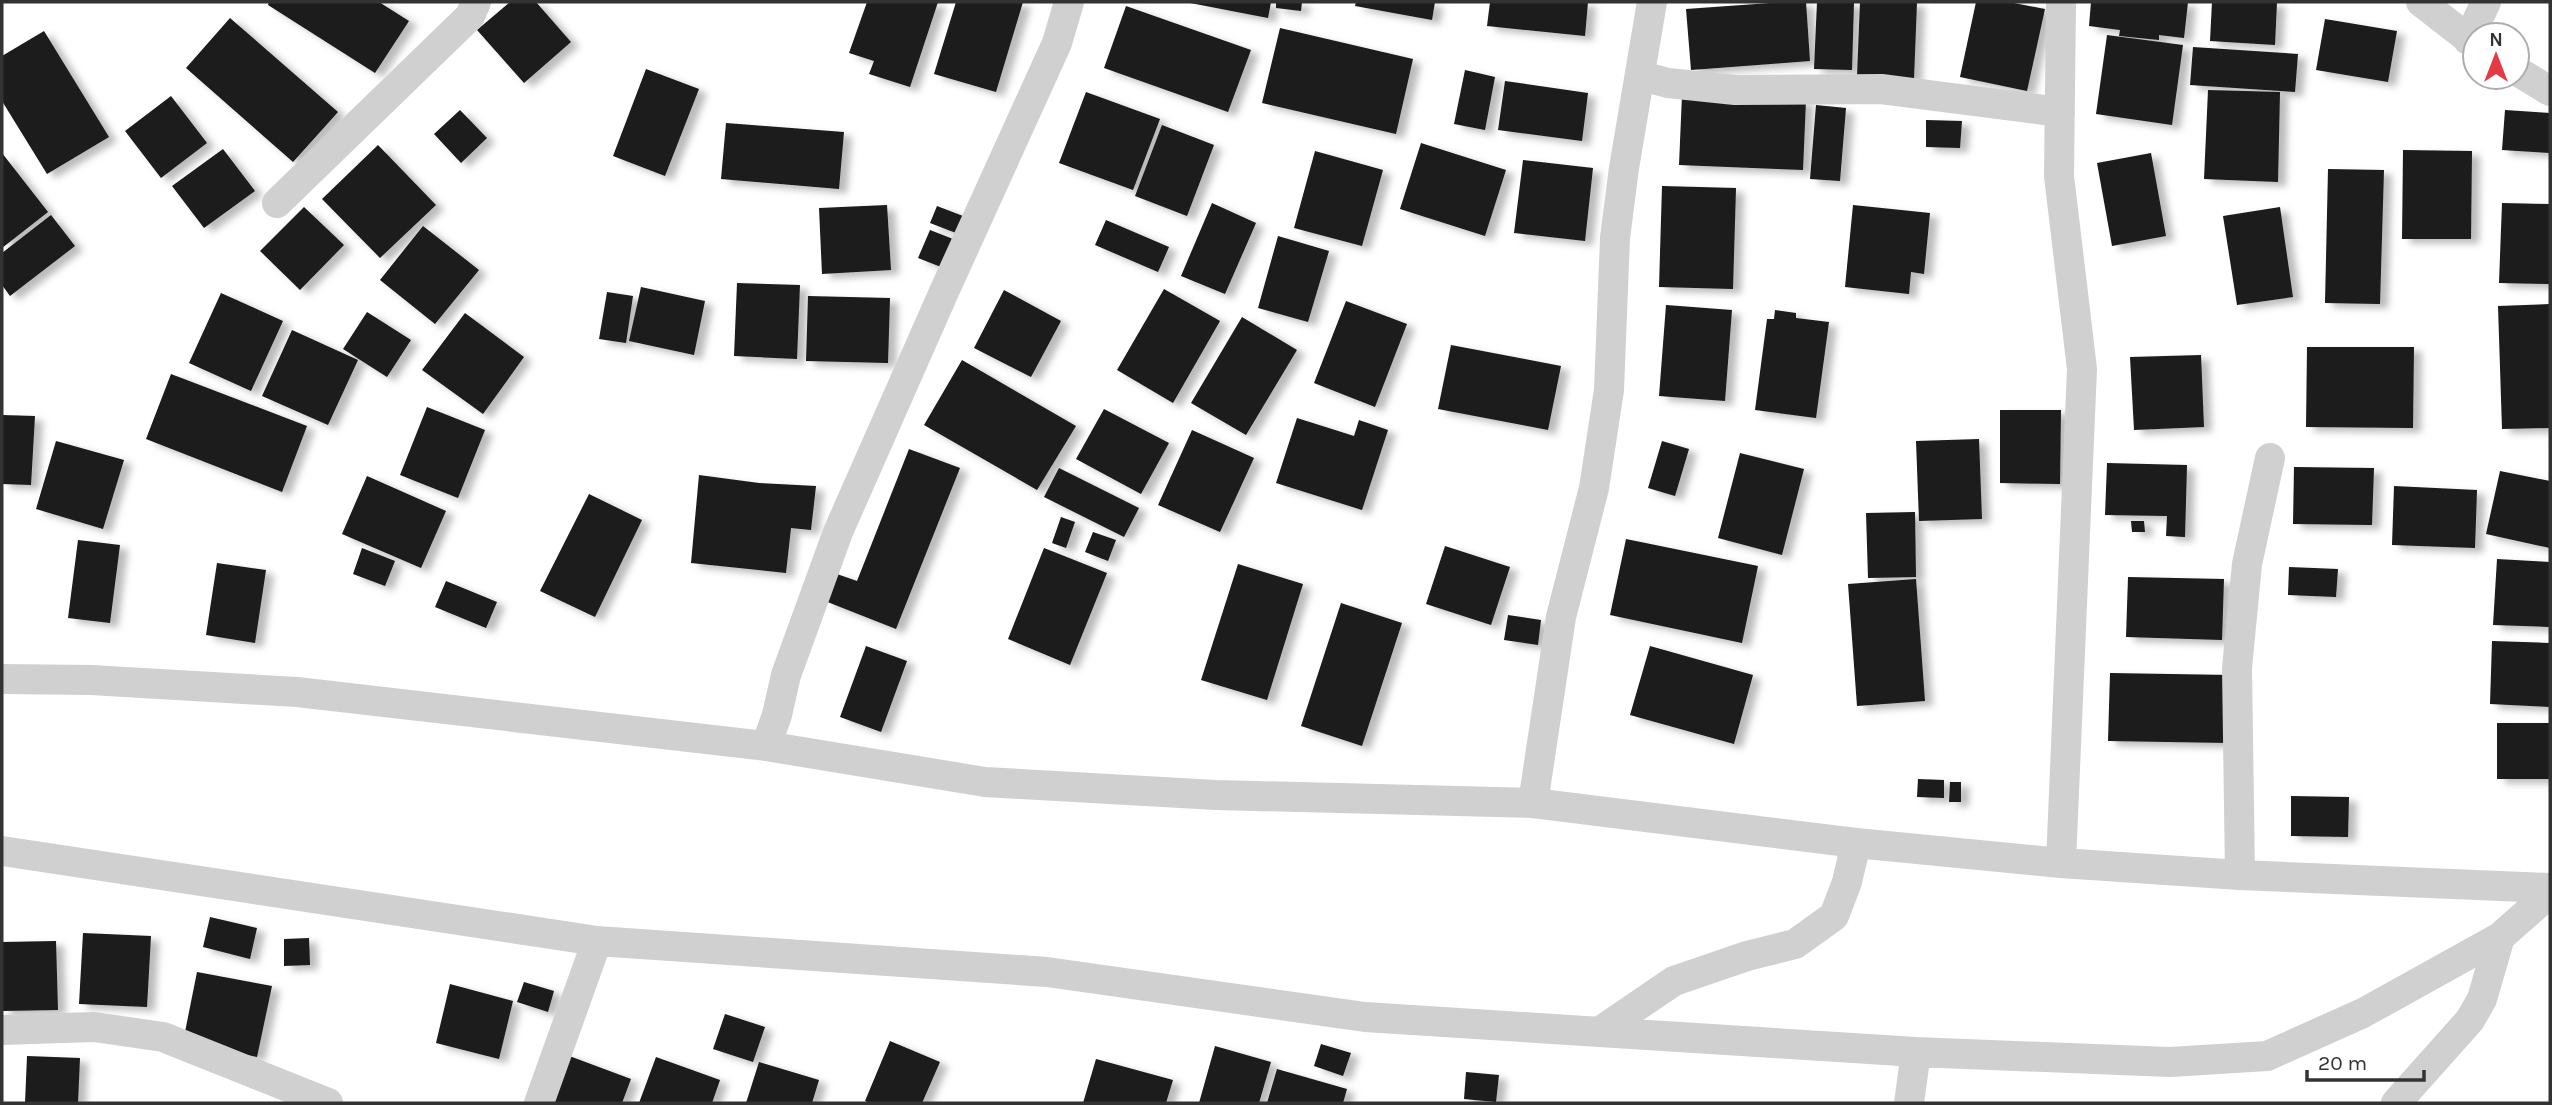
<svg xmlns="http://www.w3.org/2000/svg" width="2552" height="1105" viewBox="0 0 2552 1105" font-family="Karla,sans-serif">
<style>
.building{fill:#1a1a1a;filter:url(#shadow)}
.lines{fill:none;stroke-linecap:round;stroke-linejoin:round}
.minor{stroke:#d0d0d0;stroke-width:30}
</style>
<defs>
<filter id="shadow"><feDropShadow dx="8" dy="4.5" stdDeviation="3.5" flood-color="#0004"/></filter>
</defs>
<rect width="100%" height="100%" fill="#fff"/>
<path class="building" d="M 269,2 L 379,2 L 409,21 L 375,73 L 268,5 Z
M 510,2 L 536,2 L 571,42 L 524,83 L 477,30 Z
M 867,2 L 938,2 L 910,87 L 869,74 L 874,61 L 849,53 Z
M 956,2 L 1023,2 L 996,92 L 934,74 Z
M 1185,2 L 1271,2 L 1268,18 Z
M 1276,2 L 1302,2 L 1301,11 L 1276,8 Z
M 1356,2 L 1435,2 L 1432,20 L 1355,6 Z
M 1490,2 L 1588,2 L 1585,36 L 1487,26 Z
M 1785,2 L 1806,2 L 1810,61 L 1691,70 L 1686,9 Z
M 1817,2 L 1854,2 L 1852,70 L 1814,69 Z
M 1860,2 L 1917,2 L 1914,79 L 1857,76 Z
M 1976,2 L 2009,2 L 2045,9 L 2027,91 L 1960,77 Z
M 2091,2 L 2188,2 L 2184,38 L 2159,35 L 2159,40 L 2119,36 L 2120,30 L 2089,26 Z
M 2212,2 L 2277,2 L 2275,45 L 2210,41 Z
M 1126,6 L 1251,50 L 1228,112 L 1104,68 Z
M 230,18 L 338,112 L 293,162 L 186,68 Z
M 2325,19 L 2397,31 L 2388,82 L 2316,70 Z
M 1280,28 L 1413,59 L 1396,134 L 1262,103 Z
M 44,31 L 109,137 L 47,174 L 2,101 L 2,56 Z
M 2107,35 L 2183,45 L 2172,125 L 2096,114 Z
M 2193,47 L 2298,54 L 2295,92 L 2190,85 Z
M 646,69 L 699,89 L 665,176 L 613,156 Z
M 1465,70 L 1495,77 L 1485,130 L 1454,124 Z
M 1505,81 L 1588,93 L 1582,141 L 1498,130 Z
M 2208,90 L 2280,92 L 2278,182 L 2204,179 Z
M 1086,92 L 1160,119 L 1133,190 L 1059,163 Z
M 1682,95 L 1806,100 L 1803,170 L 1679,165 Z
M 171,96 L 207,143 L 161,178 L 125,131 Z
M 1816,105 L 1846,108 L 1840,181 L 1810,179 Z
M 460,110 L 487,138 L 461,163 L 434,134 Z
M 2505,110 L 2550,113 L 2550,153 L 2502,150 Z
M 1926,120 L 1962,121 L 1960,148 L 1926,147 Z
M 726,123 L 844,132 L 839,189 L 721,179 Z
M 1162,125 L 1214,145 L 1187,216 L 1135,196 Z
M 1421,143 L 1506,170 L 1485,236 L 1400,209 Z
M 378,145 L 436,205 L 380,258 L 322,199 Z
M 223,149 L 255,191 L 204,228 L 172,186 Z
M 2403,150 L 2472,151 L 2471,239 L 2402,239 Z
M 1315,151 L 1383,170 L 1362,246 L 1294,228 Z
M 2,153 L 48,212 L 2,248 Z
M 2151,153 L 2166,236 L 2112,246 L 2097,163 Z
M 1523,160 L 1593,168 L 1585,241 L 1514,233 Z
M 2328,169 L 2384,170 L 2380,304 L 2325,303 Z
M 1662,186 L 1736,188 L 1733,289 L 1659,287 Z
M 1212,203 L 1256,223 L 1225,294 L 1181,276 Z
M 2502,203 L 2550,204 L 2550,284 L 2499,283 Z
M 887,205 L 891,270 L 822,274 L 819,208 Z
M 1853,205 L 1930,213 L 1924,274 L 1911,272 L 1909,294 L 1845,287 Z
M 937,206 L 963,216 L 956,233 L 930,223 Z
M 304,207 L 344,245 L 300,290 L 260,251 Z
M 2280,207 L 2293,297 L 2237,305 L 2223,216 Z
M 51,215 L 75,246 L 10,296 L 2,285 L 2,253 Z
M 1106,220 L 1169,247 L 1158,272 L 1095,245 Z
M 423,226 L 479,270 L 435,324 L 380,280 Z
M 930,230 L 953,239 L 941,267 L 918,258 Z
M 1278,236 L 1329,251 L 1308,322 L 1258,308 Z
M 737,283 L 800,285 L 797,359 L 734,356 Z
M 641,287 L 705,301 L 694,355 L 629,341 Z
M 1164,289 L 1220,321 L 1173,403 L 1117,370 Z
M 1004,290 L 1061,321 L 1031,377 L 974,348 Z
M 607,292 L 633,296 L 626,343 L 599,339 Z
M 221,293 L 283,321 L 251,391 L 189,363 Z
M 808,296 L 890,298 L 888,363 L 806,361 Z
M 1346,301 L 1407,324 L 1375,407 L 1314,383 Z
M 2550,304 L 2550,428 L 2502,429 L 2498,306 Z
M 1666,305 L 1732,310 L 1725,401 L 1659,396 Z
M 1775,310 L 1796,313 L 1796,318 L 1829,322 L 1816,418 L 1755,410 L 1767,319 L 1774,319 Z
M 367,312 L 411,340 L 387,377 L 343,349 Z
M 465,313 L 524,357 L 483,414 L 422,370 Z
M 1242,317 L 1297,350 L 1246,435 L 1191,403 Z
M 292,330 L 358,360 L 328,425 L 262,396 Z
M 1451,345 L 1561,366 L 1548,430 L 1438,409 Z
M 2307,347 L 2414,347 L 2413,428 L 2306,427 Z
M 2201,355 L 2204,427 L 2134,430 L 2130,357 Z
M 962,360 L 1076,426 L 1037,490 L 924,425 Z
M 171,374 L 307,426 L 282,492 L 146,439 Z
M 427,407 L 485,430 L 458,498 L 400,475 Z
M 1104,409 L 1169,443 L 1141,494 L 1076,459 Z
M 2000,410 L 2061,410 L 2060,484 L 2000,483 Z
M 2,415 L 35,416 L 31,485 L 2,484 Z
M 1297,418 L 1354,436 L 1359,420 L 1388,430 L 1362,510 L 1276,483 Z
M 1192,430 L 1254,458 L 1220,532 L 1158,505 Z
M 1979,439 L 1982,519 L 1919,521 L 1916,441 Z
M 56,441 L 124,460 L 103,529 L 36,509 Z
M 1662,441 L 1689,449 L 1675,496 L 1648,488 Z
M 909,449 L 960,468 L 896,629 L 825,601 L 837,574 L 857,581 Z
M 1740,453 L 1804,469 L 1782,555 L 1718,538 Z
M 2107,463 L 2187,465 L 2185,537 L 2166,536 L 2167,516 L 2105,515 Z
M 2294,467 L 2374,468 L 2372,525 L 2293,524 Z
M 1059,468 L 1139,508 L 1124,537 L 1044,497 Z
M 2500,471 L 2550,481 L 2550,548 L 2486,534 Z
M 699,475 L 759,483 L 816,486 L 811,530 L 791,528 L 786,573 L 691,563 Z
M 367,476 L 446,511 L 421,568 L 342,534 Z
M 2394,486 L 2477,490 L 2475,548 L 2392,545 Z
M 589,494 L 642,520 L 595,617 L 540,591 Z
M 1915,512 L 1916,577 L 1868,578 L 1866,513 Z
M 1061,517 L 1075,522 L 1066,548 L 1052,543 Z
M 2131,521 L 2144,521 L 2145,532 L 2132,532 Z
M 1093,532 L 1116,540 L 1108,561 L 1085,552 Z
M 1626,539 L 1758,566 L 1742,643 L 1610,615 Z
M 78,540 L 120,545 L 110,623 L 68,618 Z
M 1445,546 L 1510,567 L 1491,625 L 1426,604 Z
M 362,548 L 395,561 L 385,586 L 353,574 Z
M 1044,548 L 1107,573 L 1070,665 L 1008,639 Z
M 2497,559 L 2550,562 L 2550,627 L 2493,625 Z
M 217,563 L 266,570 L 255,643 L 206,635 Z
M 1238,564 L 1303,584 L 1267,700 L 1201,680 Z
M 2289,567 L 2338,569 L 2336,597 L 2288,595 Z
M 2128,577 L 2224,579 L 2222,640 L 2126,637 Z
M 1916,579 L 1925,701 L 1857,706 L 1848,584 Z
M 446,581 L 497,602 L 486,628 L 435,607 Z
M 1341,603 L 1402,623 L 1362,746 L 1301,726 Z
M 1508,615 L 1541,620 L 1538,645 L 1504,640 Z
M 2492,641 L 2550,643 L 2550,707 L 2490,704 Z
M 866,646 L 907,661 L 881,732 L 840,717 Z
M 1650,646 L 1753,675 L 1734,744 L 1630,715 Z
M 2110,673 L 2231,675 L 2229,743 L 2108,741 Z
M 2497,723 L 2550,723 L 2550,779 L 2497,779 Z
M 1918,779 L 1944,780 L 1944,798 L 1917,797 Z
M 1950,782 L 1961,782 L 1961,802 L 1949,802 Z
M 2291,796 L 2349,797 L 2348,837 L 2291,836 Z
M 210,917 L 257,928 L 250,959 L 203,947 Z
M 83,933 L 151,936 L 147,1007 L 79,1004 Z
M 309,938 L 310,965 L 284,966 L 284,939 Z
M 56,941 L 58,1010 L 2,1011 L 2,942 Z
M 197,972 L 272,986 L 257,1057 L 183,1042 Z
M 524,982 L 554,991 L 548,1012 L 517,1002 Z
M 450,984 L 513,1001 L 499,1059 L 436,1043 Z
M 725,1014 L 765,1027 L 753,1062 L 713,1049 Z
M 890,1041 L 940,1062 L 922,1103 L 870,1103 L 865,1101 Z
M 1321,1044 L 1351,1053 L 1343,1076 L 1314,1066 Z
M 1215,1046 L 1271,1062 L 1259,1103 L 1199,1103 Z
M 564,1054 L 631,1079 L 622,1103 L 546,1103 Z
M 27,1056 L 80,1058 L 78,1103 L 25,1103 Z
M 656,1057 L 720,1080 L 712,1103 L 639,1103 Z
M 1096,1059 L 1173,1080 L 1166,1103 L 1083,1103 Z
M 759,1062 L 819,1080 L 812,1103 L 746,1103 Z
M 1277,1069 L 1347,1089 L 1343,1103 L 1267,1103 Z
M 1466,1072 L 1499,1075 L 1496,1102 L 1464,1099 Z"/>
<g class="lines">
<path class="minor" d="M 2061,2 L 2059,176 L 2082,369 L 2061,863
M 2421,2 L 2475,44
M 2468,40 L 2486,2
M 2517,71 L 2550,91
M 1641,76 L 1668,83 L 1735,90 L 1881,89 L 2060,112
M 277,203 L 470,16 L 476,2
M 2,679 L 91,680 L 297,692 L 766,746 L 985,782 L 1216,795 L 1533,803 L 1856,843 L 2061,863 L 2240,875 L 2550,888
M 766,746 L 777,715 L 786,675 L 838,532 L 943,294 L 1057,43 L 1069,2
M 1533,803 L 1561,617 L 1594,488 L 1609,390 L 1615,238 L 1624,168 L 1652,2
M 2,851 L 597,941 L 1047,972 L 1365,1017 L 1916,1052 L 2170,1062 L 2267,1056 L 2363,1013 L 2500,937 L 2550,893
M 2240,875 L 2237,668 L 2247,564 L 2270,458
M 2,1030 L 94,1027 L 163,1037 L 328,1103
M 1599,1032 L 1674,981 L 1747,956 L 1795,944 L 1834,916 L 1847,882 L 1856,843
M 539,1103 L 597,941
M 1909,1103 L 1916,1052
M 2396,1103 L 2470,1020 L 2482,999 L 2500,937"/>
</g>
<rect width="2552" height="1105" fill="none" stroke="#333333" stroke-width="7"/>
<g transform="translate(2496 56)"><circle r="33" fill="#ffffff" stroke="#adadad" stroke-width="2"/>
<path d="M0-5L12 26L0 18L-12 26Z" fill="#e63946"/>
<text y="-10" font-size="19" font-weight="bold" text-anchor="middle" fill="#333333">N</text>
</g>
<path d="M2307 1070v10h117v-10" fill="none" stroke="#333333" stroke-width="3.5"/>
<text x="2318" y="1070" font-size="21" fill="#333333" stroke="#ffffff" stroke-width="5" paint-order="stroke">20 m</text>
</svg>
